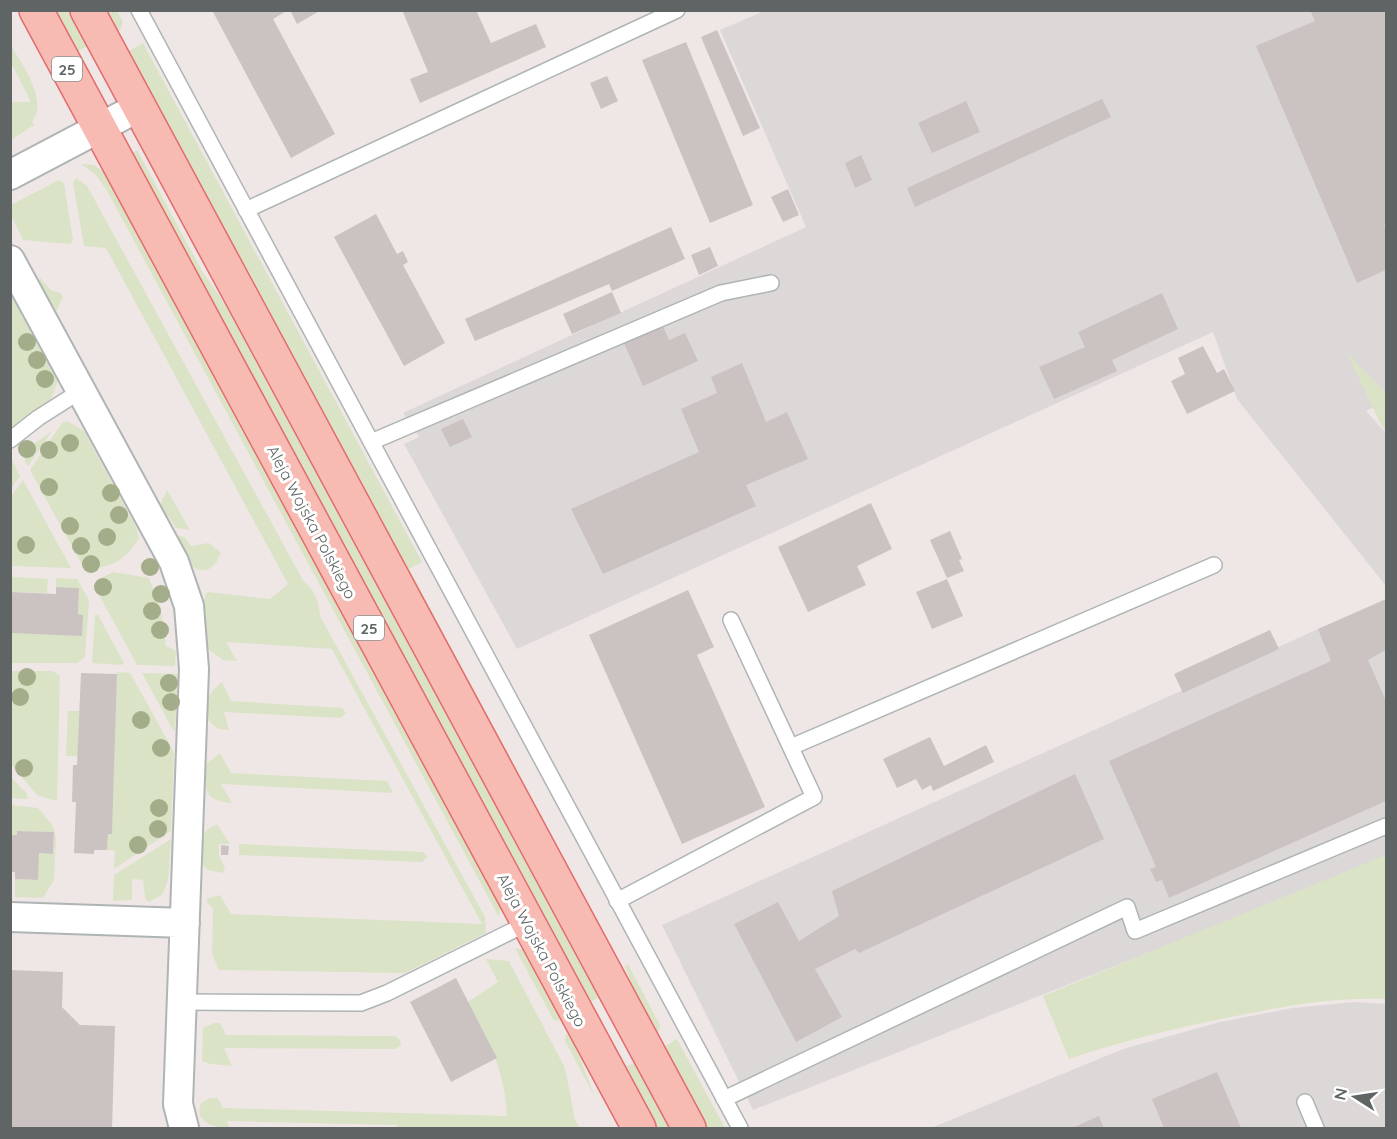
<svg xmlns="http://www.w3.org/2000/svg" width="1397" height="1139" viewBox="0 0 1397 1139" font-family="Quicksand,sans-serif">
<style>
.industrial{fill:#ddd8d8}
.green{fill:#dbe3c6}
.building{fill:#cac3c2}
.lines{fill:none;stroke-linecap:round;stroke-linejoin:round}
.lane-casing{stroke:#afb4b4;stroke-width:18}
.street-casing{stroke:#afb4b4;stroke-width:32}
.primary-casing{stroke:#e36b6c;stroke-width:36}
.lane{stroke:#fff;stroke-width:15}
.street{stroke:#fff;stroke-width:28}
.primary{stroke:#f7bbb3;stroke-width:33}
.tree{fill:#a4ad89}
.labels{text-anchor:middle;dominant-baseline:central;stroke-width:6;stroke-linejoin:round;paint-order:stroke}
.shield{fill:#fff;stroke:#8e9392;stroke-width:1.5}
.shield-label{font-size:15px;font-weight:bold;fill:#5e6564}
.street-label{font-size:16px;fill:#5e6564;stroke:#fff}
</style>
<rect width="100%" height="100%" fill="#eee7e6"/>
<path class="industrial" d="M 764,11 L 1386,11 L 1386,402 L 1366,411 L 1386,433 L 1386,586 L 1237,399 L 1213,332 L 517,649 L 404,444 L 419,437 L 403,413 L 806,227 L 720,30 Z
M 1386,603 L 1386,858 L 753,1110 L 662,925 L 1318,629 Z
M 1354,1002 L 1386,1004 L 1386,1128 L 931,1128 L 1123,1049 L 1220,1022 L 1292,1008 Z"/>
<path class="green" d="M 51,11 L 70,11 L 89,45 L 74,54 Z
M 102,11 L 117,11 L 123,22 L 120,30 L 114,34 Z
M 143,43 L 422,562 L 409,569 L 535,804 L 531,803 L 125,53 Z
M 11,45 C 22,66 49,99 32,122 L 34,125 L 11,140 L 11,102 L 31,102 L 11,63 Z
M 137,150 L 202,271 L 247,336 L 601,996 L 587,1004 L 129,155 Z
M 81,164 L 94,165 L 105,173 L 501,904 L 499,917 L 106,189 L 95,174 Z
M 76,178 L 87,186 L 304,582 C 314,588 320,604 320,616 L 485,917 L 486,933 L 405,973 L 219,970 L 212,954 L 213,908 L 207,903 L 207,899 L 220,895 L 231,914 L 482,924 L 332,649 L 226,642 L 237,661 L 223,660 L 208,649 L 202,606 L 207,592 L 270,599 L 288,584 L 106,248 L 84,246 L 73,183 Z
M 59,180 L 64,183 L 73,240 L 70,244 L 23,240 L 11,215 L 11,205 Z
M 40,278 L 51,290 L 61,293 L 63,297 L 54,316 L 39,287 Z
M 10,284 L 59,378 L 51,399 L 11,429 Z
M 1347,353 L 1386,393 L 1386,431 L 1381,425 Z
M 67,421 L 84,431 L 136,527 L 139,538 C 124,562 112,568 84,568 L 30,470 L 62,423 Z
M 52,431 L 28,466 L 17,446 L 20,442 L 34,444 Z
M 11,458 L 20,476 L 11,489 Z
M 23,480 L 71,568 L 11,566 L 11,497 Z
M 167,490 L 190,530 L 176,528 L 169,517 L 164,518 L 158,509 Z
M 173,535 L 185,537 L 191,546 L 209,543 L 221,553 L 216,563 L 209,569 C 188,575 181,550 173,535 Z
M 113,572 L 149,578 L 161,611 L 166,646 L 176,651 L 175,666 L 137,665 L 96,589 L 99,579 Z
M 12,577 L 48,579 L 47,593 L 11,592 Z
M 56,578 L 77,579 L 89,600 L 85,657 L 77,663 L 11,663 L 11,633 L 82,635 L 83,615 L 78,614 L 79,588 L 56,587 Z
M 95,615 L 98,615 L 124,663 L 121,665 L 92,663 Z
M 10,671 L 53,671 L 60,676 L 57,801 L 37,795 L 11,764 Z
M 117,672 L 130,673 L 174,752 L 171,831 L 114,869 L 115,851 L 107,850 L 108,834 L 112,834 Z
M 142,673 L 178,674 L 175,730 L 173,730 Z
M 222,682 L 231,701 L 342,708 L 346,713 L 341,718 L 224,712 L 229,730 L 218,729 L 210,722 C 203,705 208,692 222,682 Z
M 68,711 L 79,711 L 78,756 L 66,756 Z
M 220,753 L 231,773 L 387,781 L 393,793 L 221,784 L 232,803 C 204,801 204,789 205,765 Z
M 10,776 L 27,794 L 28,799 L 11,798 Z
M 11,805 L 38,808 L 53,826 L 56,837 L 54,880 L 43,898 L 15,897 L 15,879 L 38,880 L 39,853 L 53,854 L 54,832 L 17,831 L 17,835 L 11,835 Z
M 218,825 L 230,844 L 219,844 L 219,856 L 225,868 L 223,873 L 208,870 C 194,858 198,827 218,825 Z
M 171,839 L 168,880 L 162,895 L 148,902 L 145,897 L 143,880 L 132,879 L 132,900 L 113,901 L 114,875 Z
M 239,844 L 423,852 L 428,857 L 422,862 L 239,855 Z
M 1386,855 L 1386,999 C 1337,997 1290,1005 1241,1015 C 1183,1026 1125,1040 1069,1059 L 1043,996 Z
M 515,948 L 525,950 L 563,1018 L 558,1021 L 553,1019 Z
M 486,959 L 509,961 L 565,1068 L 575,1120 L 580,1128 L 397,1128 L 397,1125 L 227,1121 L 230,1128 C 215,1128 193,1123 201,1103 L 210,1098 L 218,1098 L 223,1108 L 507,1116 C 505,1070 489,1042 468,1002 L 498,982 Z
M 628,964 L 660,1025 L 659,1031 L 652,1034 L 625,967 Z
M 214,1023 L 220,1023 L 226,1035 L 395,1036 L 400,1040 L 401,1045 L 395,1049 L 224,1048 L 232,1066 L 210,1064 L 202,1061 L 203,1028 Z
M 570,1032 L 595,1097 L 565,1041 L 566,1035 Z
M 677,1039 L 725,1128 L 703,1128 L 660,1049 Z
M 637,1061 L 673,1128 L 654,1128 L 622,1069 Z"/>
<path class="building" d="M 212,10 L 288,10 L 273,19 L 335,134 L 291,158 Z
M 290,10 L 321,10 L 297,24 Z
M 402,10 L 476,10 L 491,43 L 536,24 L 546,47 L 420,103 L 410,79 L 428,72 Z
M 1310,10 L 1386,10 L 1386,224 L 1384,225 L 1386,231 L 1386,270 L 1357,283 L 1256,46 L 1315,21 Z
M 717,30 L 760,128 L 743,136 L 701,37 Z
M 686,42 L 753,205 L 710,223 L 642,60 Z
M 607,76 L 618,101 L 601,109 L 590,83 Z
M 1102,99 L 1111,117 L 915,207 L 907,188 Z
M 966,101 L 980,132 L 932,153 L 918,123 Z
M 861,155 L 872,180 L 855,188 L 845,163 Z
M 788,189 L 799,215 L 783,222 L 771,197 Z
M 376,214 L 397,254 L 403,251 L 408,262 L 403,265 L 445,343 L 404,366 L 334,237 Z
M 671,227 L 685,259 L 612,291 L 609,284 L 475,341 L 465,319 Z
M 710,247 L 718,266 L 699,275 L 691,255 Z
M 612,292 L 621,313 L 572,334 L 563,314 Z
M 1162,293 L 1178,329 L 1112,360 L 1117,371 L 1054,399 L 1039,367 L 1085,347 L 1078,332 Z
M 662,324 L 669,340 L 685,333 L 698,361 L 643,386 L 624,343 Z
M 1203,346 L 1217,373 L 1224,369 L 1235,391 L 1187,414 L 1171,381 L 1185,374 L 1178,358 Z
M 742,363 L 766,422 L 787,412 L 808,459 L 746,485 L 756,506 L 603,574 L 571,509 L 699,452 L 681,409 L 717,393 L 711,377 Z
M 463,419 L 472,437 L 450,447 L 441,429 Z
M 871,503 L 892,549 L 857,566 L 866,585 L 808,612 L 778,547 Z
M 950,531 L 962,559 L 959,560 L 964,571 L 947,578 L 930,540 Z
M 947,579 L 963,616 L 932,629 L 916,592 Z
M 56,587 L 79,588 L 78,614 L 83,615 L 82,636 L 10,633 L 11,592 L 56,594 Z
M 688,590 L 714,647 L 697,655 L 765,807 L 682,844 L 589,635 Z
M 1386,599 L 1386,650 L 1368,660 L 1386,701 L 1386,801 L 1169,898 L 1162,880 L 1156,882 L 1150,869 L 1156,867 L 1109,761 L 1331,661 L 1318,629 Z
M 1270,630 L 1279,649 L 1183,693 L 1174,674 Z
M 81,673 L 117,674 L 112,834 L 108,834 L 107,850 L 94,850 L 94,854 L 74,853 L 76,802 L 72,802 L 73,765 L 77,765 Z
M 930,737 L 944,766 L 986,745 L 994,762 L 933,791 L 931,785 L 922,790 L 916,779 L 897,788 L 883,759 Z
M 1075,774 L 1104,839 L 859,953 L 855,949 L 815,969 L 842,1017 L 796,1042 L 734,924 L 778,902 L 799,941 L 839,916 L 832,891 Z
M 17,831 L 54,832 L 53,854 L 39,853 L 38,880 L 15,879 L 15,872 L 10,872 L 10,835 L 17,835 Z
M 221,845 L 229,846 L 228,855 L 221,855 Z
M 10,970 L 63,972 L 62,1007 L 80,1025 L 115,1026 L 112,1128 L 10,1128 Z
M 456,978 L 497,1058 L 451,1082 L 410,1002 Z
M 1217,1072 L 1241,1128 L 1164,1128 L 1152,1099 Z
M 1099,1116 L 1104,1128 L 1072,1128 Z"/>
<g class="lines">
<g class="lane-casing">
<path id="lane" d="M 139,10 L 740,1128
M 246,210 L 677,10
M 10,440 L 38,418 L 82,390
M 371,442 L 721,293 L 771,283
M 791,747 L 1214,565
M 617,901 L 814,797 L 731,620
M 182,1002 L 361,1003 L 387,993 L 528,923
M 724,1099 L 1127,907 L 1135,931 L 1386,826
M 1305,1102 L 1316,1128"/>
</g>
<g class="street-casing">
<path id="street" d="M 10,175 L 139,107
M 10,260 L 174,562 L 189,606 L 194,669 L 178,1104 L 184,1128
M 10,917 L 185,923"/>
</g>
<g class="primary-casing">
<path id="primary" d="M 36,10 L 639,1128
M 87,10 L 689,1128"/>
</g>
<use href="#lane" class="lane"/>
<use href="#street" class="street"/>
<use href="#primary" class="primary"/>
</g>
<g class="tree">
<circle cx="27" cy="342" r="9"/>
<circle cx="37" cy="360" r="9"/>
<circle cx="45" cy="379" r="9"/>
<circle cx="70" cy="443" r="9"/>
<circle cx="27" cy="449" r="9"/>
<circle cx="49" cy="450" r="9"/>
<circle cx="49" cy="487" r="9"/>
<circle cx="111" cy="493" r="9"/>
<circle cx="119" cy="515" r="9"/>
<circle cx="70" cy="526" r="9"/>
<circle cx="107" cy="537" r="9"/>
<circle cx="26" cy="545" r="9"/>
<circle cx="81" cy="546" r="9"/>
<circle cx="91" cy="564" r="9"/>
<circle cx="150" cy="567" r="9"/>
<circle cx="103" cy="587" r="9"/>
<circle cx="161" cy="594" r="9"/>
<circle cx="152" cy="611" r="9"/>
<circle cx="160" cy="630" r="9"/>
<circle cx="27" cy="677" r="9"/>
<circle cx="169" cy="683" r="9"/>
<circle cx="20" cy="697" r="9"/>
<circle cx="171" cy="702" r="9"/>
<circle cx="141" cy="720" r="9"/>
<circle cx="161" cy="748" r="9"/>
<circle cx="24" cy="768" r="9"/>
<circle cx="159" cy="808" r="9"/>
<circle cx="158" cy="829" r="9"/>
<circle cx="138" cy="845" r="9"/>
</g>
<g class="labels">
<g class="shield">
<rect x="52" y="57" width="30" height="24" rx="4.5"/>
<rect x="354" y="616" width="30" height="24" rx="4.5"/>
</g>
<g class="shield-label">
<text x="67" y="69">25</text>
<text x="369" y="628">25</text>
</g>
<g class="street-label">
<text transform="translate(312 522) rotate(62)">Aleja Wojska Polskiego</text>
<text transform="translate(542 950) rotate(62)">Aleja Wojska Polskiego</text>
</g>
</g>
<rect width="1397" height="1139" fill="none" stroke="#5e6564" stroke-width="24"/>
<g transform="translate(1355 1097) rotate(282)" stroke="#ffffff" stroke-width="4.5" paint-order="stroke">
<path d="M0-4.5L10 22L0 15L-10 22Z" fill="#5e6564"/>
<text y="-9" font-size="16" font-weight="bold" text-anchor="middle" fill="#5e6564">N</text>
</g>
</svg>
